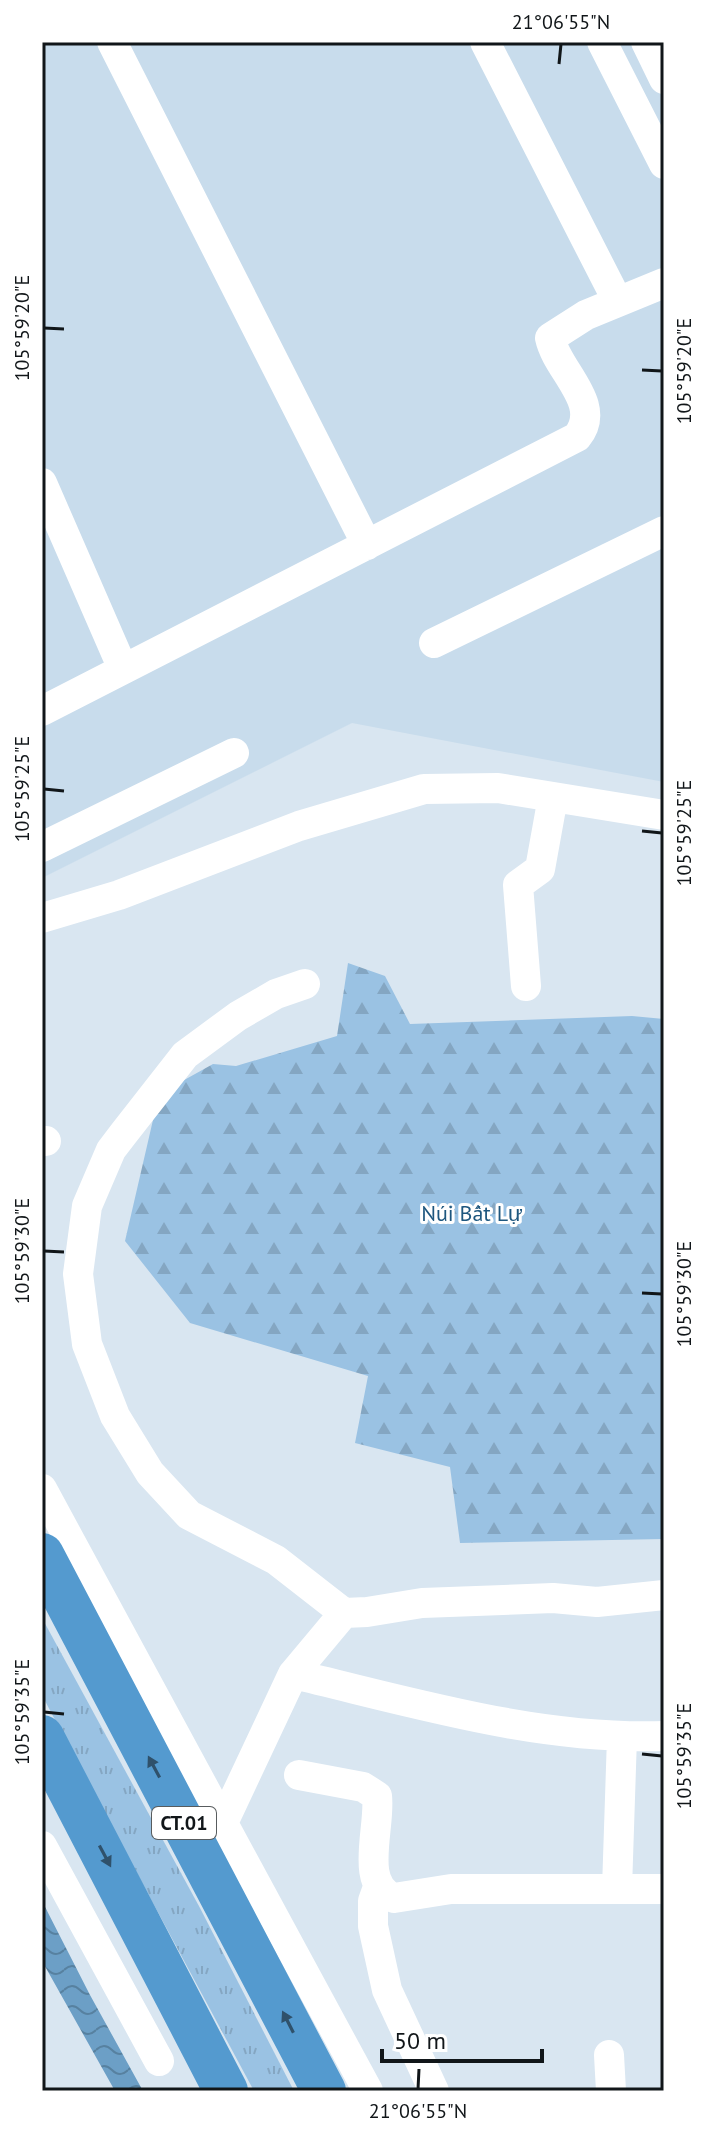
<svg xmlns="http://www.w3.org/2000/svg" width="706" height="2133" viewBox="0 0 706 2133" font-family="'PT Sans',sans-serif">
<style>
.built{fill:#c8dcec}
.grass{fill:url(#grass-tufts)}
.forest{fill:url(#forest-firs)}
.water{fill:url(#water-waves)}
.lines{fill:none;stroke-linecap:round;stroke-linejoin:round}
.minor{stroke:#fff;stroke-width:30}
.highway{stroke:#549acf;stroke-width:44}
.oneway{fill:#2f516b}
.ticks{fill:none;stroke:#111619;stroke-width:3}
.labels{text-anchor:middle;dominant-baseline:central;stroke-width:6;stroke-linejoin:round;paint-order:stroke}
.shield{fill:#fff;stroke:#585c5e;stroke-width:2}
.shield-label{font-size:20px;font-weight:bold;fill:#111619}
.park-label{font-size:22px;fill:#1e577f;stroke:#fff}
.neatline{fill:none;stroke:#111619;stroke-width:3}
.ticks-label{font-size:20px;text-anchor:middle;fill:#111619}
</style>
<defs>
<pattern id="grass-tufts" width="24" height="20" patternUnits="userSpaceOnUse" patternTransform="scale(2)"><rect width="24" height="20" fill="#9ac2e3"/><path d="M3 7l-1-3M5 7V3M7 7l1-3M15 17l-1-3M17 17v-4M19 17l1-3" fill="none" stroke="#84a6c2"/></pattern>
<pattern id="forest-firs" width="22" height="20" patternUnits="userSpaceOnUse" patternTransform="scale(2)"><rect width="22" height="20" fill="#9ac2e3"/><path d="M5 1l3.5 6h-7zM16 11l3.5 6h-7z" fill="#84a6c2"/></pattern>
<pattern id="water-waves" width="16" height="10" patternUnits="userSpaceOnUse" patternTransform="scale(2)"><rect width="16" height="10" fill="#6c9fc6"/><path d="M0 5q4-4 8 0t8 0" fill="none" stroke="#5781a0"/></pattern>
</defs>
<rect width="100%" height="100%" fill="#d9e6f1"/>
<path class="built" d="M 42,42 L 664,42 L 664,782 L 352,723 L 42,878 Z"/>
<path class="grass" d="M 42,1618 L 200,1908 L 294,2091 L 254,2091 L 67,1743 L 42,1695 Z"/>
<path class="forest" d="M 348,963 L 385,976 L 410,1024 L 632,1016 L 664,1019 L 664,1539 L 460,1543 L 450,1467 L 355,1443 L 368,1376 L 190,1323 L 125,1241 L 159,1094 L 213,1064 L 236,1066 L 337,1036 Z"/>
<path class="water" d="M 42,1901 L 90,1995 L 143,2091 L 115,2091 L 42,1961 Z"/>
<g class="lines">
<path class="minor" d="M 112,42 L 367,545
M 485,42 L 618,302
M 602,42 L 664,164
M 646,42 L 664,79
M 42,483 L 123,669
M 434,643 L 664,531
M 42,711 L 577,437 C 604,404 557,371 550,338 L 586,315 L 664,283
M 42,847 L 234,753
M 42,918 L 119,895 L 299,826 L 424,789 L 498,788 L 664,815
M 305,984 L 276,994 L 238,1016 L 185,1055 L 124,1133 L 111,1150 L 87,1206 L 78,1274 L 87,1344 L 115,1416 L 150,1473 L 189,1515 L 276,1560 L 344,1613
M 526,986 L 518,885 L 540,869 L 553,797
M 42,1141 L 46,1141
M 42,1489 L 368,2091
M 293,1674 C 416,1703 537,1740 664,1736
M 299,1775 L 363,1787 L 377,1796 C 381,1827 358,1885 394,1898 L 451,1889 L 664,1889
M 222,1825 L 293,1674 L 344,1613 L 367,1612 L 422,1603 L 553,1598 L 597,1602 L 664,1595
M 42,1846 L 159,2061
M 378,1887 L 373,1901 L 373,1926 L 387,1990 L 434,2091
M 617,1889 L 622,1737
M 609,2055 L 611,2091"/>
<path class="highway" d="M 42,1555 L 324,2091
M 42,1737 L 226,2091"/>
</g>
<defs><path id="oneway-solid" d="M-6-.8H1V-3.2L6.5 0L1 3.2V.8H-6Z" transform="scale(2)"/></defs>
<g class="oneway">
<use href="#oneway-solid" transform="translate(154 1767) rotate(-118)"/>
<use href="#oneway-solid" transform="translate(105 1856) rotate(62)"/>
<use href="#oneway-solid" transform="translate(288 2022) rotate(-117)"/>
</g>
<path class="ticks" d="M 559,64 L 561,44M 44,328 L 64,329M 642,370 L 662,371M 44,789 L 64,791M 642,831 L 662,833M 44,1251 L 64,1252M 642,1293 L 662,1294M 44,1712 L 64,1714M 642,1754 L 662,1756M 418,2089 L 419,2069"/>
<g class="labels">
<rect class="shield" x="152" y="1807" width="64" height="32" rx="6"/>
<g class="shield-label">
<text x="184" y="1823">CT.01</text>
</g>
<g class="park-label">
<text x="472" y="1213">Núi Bất Lự</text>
</g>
</g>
<rect width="706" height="2133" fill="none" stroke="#ffffff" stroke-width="88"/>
<path d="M382 2049v12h160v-12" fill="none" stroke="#111619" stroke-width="4"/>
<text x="394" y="2049" font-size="24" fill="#111619" stroke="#ffffff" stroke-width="6" paint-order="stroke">50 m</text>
<rect x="44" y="44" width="618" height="2045" class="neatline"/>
<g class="ticks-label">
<text x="561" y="29">21°06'55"N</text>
<text transform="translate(22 328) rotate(-90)" y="7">105°59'20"E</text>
<text transform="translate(684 371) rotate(-90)" y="7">105°59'20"E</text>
<text transform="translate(22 789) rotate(-90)" y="7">105°59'25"E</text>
<text transform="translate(684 833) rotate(-90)" y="7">105°59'25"E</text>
<text transform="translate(22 1251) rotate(-90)" y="7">105°59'30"E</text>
<text transform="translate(684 1294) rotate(-90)" y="7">105°59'30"E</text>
<text transform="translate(22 1712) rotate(-90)" y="7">105°59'35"E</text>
<text transform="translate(684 1756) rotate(-90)" y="7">105°59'35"E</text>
<text x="418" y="2118">21°06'55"N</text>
</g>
</svg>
